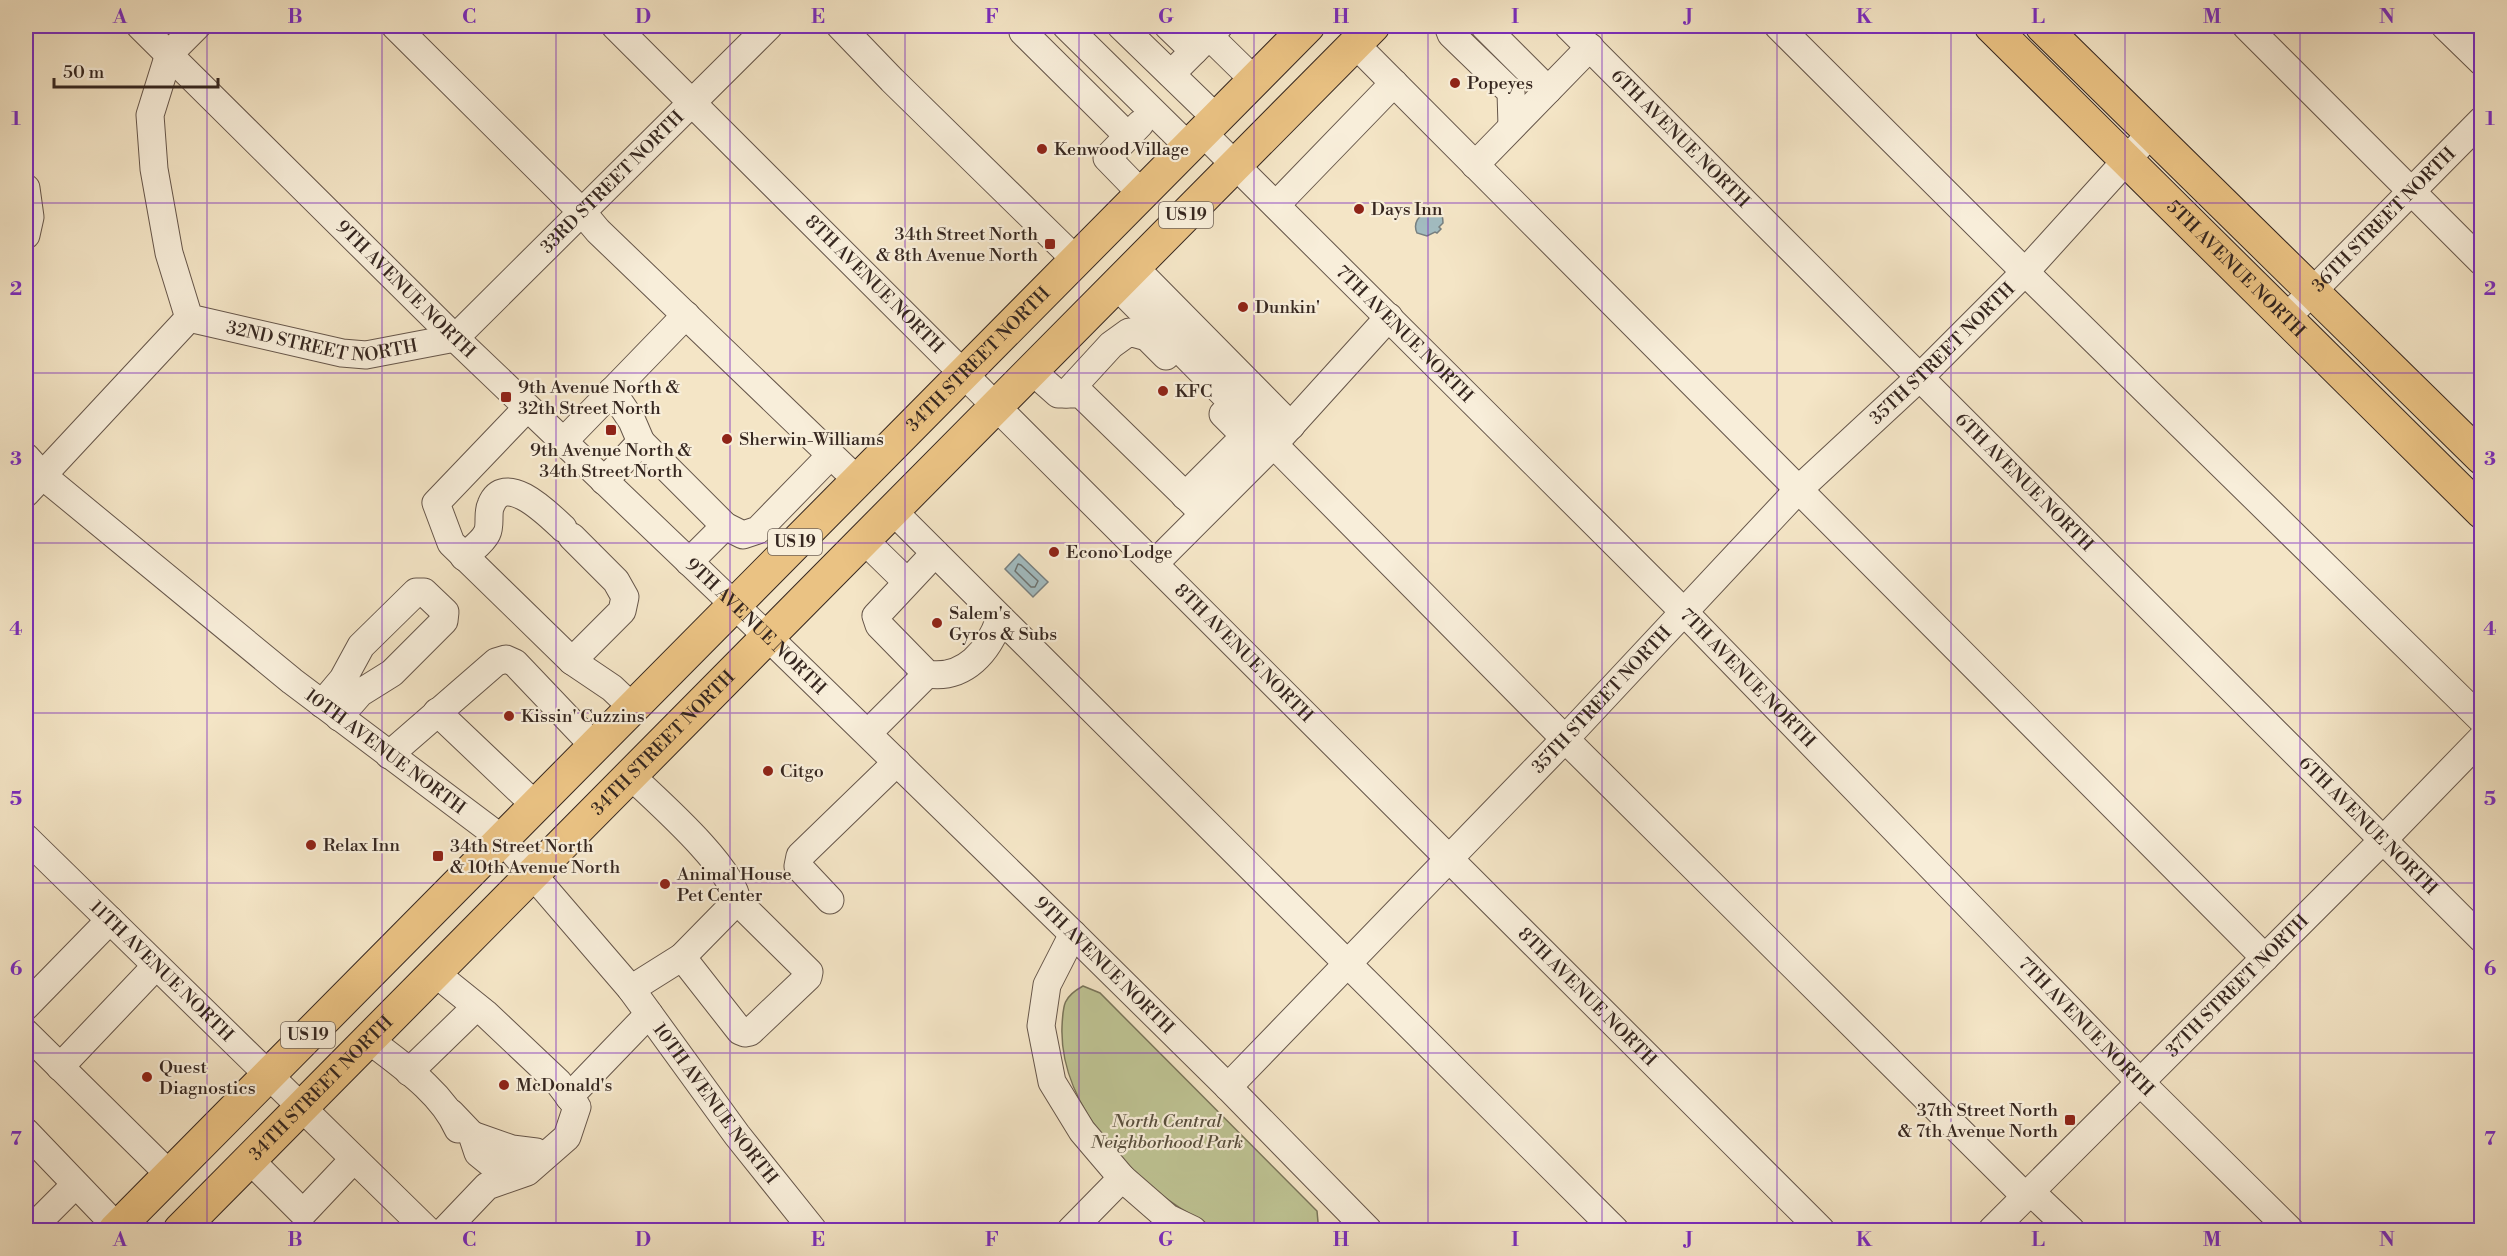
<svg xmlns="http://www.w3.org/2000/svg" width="2507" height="1256" viewBox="0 0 2507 1256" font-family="'Libre Bodoni',serif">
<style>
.green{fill:#bec393;stroke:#7a755a;stroke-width:1.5}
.water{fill:#a2bcc1;stroke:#778081;stroke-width:1.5}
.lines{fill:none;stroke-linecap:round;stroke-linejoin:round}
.shore{stroke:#6c7270;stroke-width:1.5}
.minor-casing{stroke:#66564a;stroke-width:29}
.major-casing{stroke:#362720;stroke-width:35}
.highway-casing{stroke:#362720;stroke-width:35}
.minor{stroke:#f8eeda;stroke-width:27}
.major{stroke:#eac283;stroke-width:33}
.highway{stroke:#eac283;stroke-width:33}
.grid{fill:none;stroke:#7b2cbf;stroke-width:1.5;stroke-opacity:0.55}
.poi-dot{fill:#8f2418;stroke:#f8eeda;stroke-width:2}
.labels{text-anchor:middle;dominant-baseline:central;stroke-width:4.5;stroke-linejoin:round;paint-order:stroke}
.shield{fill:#f8eeda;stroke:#706358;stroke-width:1.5}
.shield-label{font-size:16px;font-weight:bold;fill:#362720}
.poi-label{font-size:18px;fill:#362720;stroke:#f8eeda;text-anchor:start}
.street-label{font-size:18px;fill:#362720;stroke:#f8eeda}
.park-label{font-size:18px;font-style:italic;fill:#584e3d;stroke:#f8eeda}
.neatline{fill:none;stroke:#7b2cbf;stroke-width:2}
.grid-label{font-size:20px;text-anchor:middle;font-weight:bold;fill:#7b2cbf}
</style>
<rect width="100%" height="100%" fill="#f4e5c6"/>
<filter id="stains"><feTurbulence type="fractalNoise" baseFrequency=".00333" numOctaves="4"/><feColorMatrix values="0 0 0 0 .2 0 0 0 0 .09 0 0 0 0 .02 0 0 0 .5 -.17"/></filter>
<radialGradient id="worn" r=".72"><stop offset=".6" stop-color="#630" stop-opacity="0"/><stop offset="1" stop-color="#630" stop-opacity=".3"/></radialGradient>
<path class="green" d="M 1083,986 L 1100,993 L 1317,1211 L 1318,1222 L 1314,1230 C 1283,1230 1233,1237 1206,1223 C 1138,1189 1059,1108 1062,1027 C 1063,1005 1063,997 1083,986 Z"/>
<path class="water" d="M 1428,209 C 1439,207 1443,213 1443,223 L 1439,227 L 1441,229 L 1437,233 L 1435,232 L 1427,236 L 1417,233 C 1412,222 1420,216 1428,209 Z
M 1019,554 L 1048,582 L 1033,597 L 1005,569 Z"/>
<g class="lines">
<path class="shore" d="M 1018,564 L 1021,565 L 1038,581 L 1035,587 L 1031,587 L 1015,571 Z"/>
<g class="minor-casing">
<g id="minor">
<path id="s1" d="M 140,26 L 455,338 L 768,637 L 1073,934 L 1228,1087 L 1368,1230"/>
<path id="s2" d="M 197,26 L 169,54 L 150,115 L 154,169 L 169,253 L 189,318 L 342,353 L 366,355 L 455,338 L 769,26"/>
<path d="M 395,26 L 582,212 L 598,231 L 857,480"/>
<path id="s3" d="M 615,26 C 1019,426 1419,829 1821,1230"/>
<path d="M 840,26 L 892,80 L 1076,260"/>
<path d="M 1030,26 L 1023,32 L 1128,136"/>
<path d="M 1066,26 L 1188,146"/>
<path d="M 1121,26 L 1216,118"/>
<path d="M 1168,26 L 1194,51"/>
<path d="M 1448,26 L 1451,34 L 1511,92 L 1512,126"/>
<path d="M 1484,26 L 1548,90"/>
<path id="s4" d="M 1568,26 L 2482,939"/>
<path d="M 1778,26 L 2025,272 L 2482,720"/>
<path d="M 2246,26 L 2482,262"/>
<path d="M 2445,26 L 2482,62"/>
<path d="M 1209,36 L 1254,80"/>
<path d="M 1355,44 L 2265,958"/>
<path d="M 1171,74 L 1219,26"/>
<path d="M 1140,124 L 1107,158 L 1142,194"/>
<path id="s5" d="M 1202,132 L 1683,611 L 2140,1082 L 2290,1230"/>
<path d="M 1475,165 L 1590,47"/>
<path d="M 26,188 L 30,217 L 26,235"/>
<path d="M 1276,205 L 1394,83"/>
<path d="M 1134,267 L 1291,426"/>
<path d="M 1116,285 L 1565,739 L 2026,1197"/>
<path id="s6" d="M 2285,319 L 2482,120"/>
<path d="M 1031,370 L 1058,394 L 1081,394 L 1197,507"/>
<path d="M 1066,394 L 1111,345 L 1129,332 L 1147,337 L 1166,356"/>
<path d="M 527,408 L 436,503 L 451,543 L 572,661 L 612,688 L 632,707"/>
<path d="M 563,442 L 686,315"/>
<path d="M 641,442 L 725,526 L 743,535 L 758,530 L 831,455"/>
<path id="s7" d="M 26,457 L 43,476 L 292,681 L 502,839 L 631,989 L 737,1135 L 813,1230"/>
<path d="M 604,481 L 641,442 L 632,421 L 612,391"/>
<path d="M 26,493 L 189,318"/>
<path d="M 1185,496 L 1245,436 L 1223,414"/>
<path d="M 893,511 L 1615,1230"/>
<path d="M 864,540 L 907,582"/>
<path d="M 935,553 L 876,616 L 879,625 L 927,674 C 965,680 989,651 1000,618"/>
<path d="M 464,557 C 471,550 483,542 487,533 C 491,525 487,513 491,505 C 505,470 549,515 563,528"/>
<path d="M 689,562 L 725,526"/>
<path d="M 1155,563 L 1274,444 L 1389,317"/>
<path d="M 572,661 L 622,611 L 625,597 L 616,581 L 572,537"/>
<path d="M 322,704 L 343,679 L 361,646 L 416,592 L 424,592 L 445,612 L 444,621 L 392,673 L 360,693 L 339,717"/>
<path d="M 437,712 L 535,805"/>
<path d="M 868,733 L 927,674"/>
<path d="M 389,755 L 496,662 L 506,659 L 515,663 L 594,746"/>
<path d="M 631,776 C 657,801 733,867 737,901 L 809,972 L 808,977 L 750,1032 L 745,1033 L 740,1031 L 682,957"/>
<path id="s8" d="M 26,838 L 427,1230"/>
<path d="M 830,900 L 798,866 L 800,856 L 897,762"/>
<path d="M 1073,934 L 1047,985 L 1041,1026 L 1052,1082 L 1082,1131 L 1122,1178"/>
<path d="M 435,973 L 486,1014 L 558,1082 L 577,1107 L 567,1137 L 527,1172 L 487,1186 L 445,1230"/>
<path d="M 631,989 L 682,957 L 737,901"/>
<path d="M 26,1006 L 110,920"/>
<path d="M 26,1033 L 170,1175"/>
<path d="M 369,1040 C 400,1064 442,1092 458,1129"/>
<path d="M 60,1067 L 156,966"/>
<path d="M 409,1072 L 476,1007"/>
<path id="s9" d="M 1228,1087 L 1565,739 L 1798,490 L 1921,376 L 2025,272 L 2151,133"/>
<path d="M 569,1097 L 649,1014"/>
<path d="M 451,1113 L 472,1135 L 478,1153 L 494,1166 L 509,1169 L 526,1161"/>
<path d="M 26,1132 L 118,1228"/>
<path d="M 472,1135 L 512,1149 L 536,1152"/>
<path d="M 250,1160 L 303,1213 L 354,1159"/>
<path d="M 2031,1192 L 2071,1230"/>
<path d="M 30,1230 L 75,1185"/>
<path d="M 1071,1230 L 1122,1178 L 1168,1218 L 1193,1230"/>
<path id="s10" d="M 1992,1230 L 2384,839 L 2482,738"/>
</g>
</g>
<g class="major-casing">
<g id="major">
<path id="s11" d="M 1991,26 L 2482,512"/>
<path d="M 2042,26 L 2482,458"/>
</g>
</g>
<g class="highway-casing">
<g id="highway">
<path id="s12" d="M 115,1230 L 1308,26"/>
<path id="s13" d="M 180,1230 L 1373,26"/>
</g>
</g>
<use href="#minor" class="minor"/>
<use href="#major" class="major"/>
<use href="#highway" class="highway"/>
</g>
<path class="grid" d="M 207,26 L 207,1230M 382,26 L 382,1230M 556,26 L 556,1230M 730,26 L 730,1230M 905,26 L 905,1230M 1079,26 L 1079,1230M 1254,26 L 1254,1230M 1428,26 L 1428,1230M 1602,26 L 1602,1230M 1777,26 L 1777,1230M 1951,26 L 1951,1230M 2125,26 L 2125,1230M 2300,26 L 2300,1230M 26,203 L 2482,203M 26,373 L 2482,373M 26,543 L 2482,543M 26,713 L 2482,713M 26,883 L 2482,883M 26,1053 L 2482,1053"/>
<g class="poi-dot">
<circle cx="1455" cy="83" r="6"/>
<circle cx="1042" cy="149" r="6"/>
<circle cx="1359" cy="209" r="6"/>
<rect x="1044" y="238" width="12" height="12" rx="3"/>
<circle cx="1243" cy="307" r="6"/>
<circle cx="1163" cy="391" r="6"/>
<rect x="500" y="391" width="12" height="12" rx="3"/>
<rect x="605" y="424" width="12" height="12" rx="3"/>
<circle cx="727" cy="439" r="6"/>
<circle cx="1054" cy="552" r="6"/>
<circle cx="937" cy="623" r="6"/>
<circle cx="509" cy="716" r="6"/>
<circle cx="768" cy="771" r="6"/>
<circle cx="311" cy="845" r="6"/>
<rect x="432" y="850" width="12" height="12" rx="3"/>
<circle cx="665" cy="884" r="6"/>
<circle cx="147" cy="1077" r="6"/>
<circle cx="504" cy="1085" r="6"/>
<rect x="2064" y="1114" width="12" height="12" rx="3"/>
</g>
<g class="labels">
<g class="shield">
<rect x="1159" y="202" width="54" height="26" rx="4.5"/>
<rect x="768" y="529" width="54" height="26" rx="4.5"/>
<rect x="281" y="1022" width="54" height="26" rx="4.5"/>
</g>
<g class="shield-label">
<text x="1186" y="215">US 19</text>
<text x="795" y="542">US 19</text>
<text x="308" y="1035">US 19</text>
</g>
<g class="poi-label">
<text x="1467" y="83">Popeyes</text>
<text x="1054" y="149">Kenwood Village</text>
<text x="1371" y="209">Days Inn</text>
<text x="1038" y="234" text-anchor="end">34th Street North<tspan x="1038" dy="21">&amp; 8th Avenue North</tspan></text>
<text x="1255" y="307">Dunkin'</text>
<text x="518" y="387">9th Avenue North &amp;<tspan x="518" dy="21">32th Street North</tspan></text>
<text x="1175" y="391">KFC</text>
<text x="739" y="439">Sherwin-Williams</text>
<text x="611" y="450" text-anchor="middle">9th Avenue North &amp;<tspan x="611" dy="21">34th Street North</tspan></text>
<text x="1066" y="552">Econo Lodge</text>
<text x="949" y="613">Salem's<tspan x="949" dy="21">Gyros &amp; Subs</tspan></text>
<text x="521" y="716">Kissin' Cuzzins</text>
<text x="780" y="771">Citgo</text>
<text x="323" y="845">Relax Inn</text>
<text x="450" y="846">34th Street North<tspan x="450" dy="21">&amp; 10th Avenue North</tspan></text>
<text x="677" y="874">Animal House<tspan x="677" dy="21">Pet Center</tspan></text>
<text x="159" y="1067">Quest<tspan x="159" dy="21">Diagnostics</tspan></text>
<text x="516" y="1085">McDonald's</text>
<text x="2058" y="1110" text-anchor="end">37th Street North<tspan x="2058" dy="21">&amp; 7th Avenue North</tspan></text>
</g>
<g class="street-label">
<text stroke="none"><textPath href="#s4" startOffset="159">6TH AVENUE NORTH</textPath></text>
<text stroke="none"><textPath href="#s2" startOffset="804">33RD STREET NORTH</textPath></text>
<text stroke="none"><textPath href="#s6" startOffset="140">36TH STREET NORTH</textPath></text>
<text stroke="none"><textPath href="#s11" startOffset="345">5TH AVENUE NORTH</textPath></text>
<text stroke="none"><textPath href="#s3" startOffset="366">8TH AVENUE NORTH</textPath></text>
<text stroke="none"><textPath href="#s1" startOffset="374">9TH AVENUE NORTH</textPath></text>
<text stroke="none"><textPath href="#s2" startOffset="447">32ND STREET NORTH</textPath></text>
<text stroke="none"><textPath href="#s5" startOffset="286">7TH AVENUE NORTH</textPath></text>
<text stroke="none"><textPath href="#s9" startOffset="1024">35TH STREET NORTH</textPath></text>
<text stroke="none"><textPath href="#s12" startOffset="1226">34TH STREET NORTH</textPath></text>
<text stroke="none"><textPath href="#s4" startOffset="645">6TH AVENUE NORTH</textPath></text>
<text stroke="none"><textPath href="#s1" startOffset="860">9TH AVENUE NORTH</textPath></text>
<text stroke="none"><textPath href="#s3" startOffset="888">8TH AVENUE NORTH</textPath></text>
<text stroke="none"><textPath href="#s5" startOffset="772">7TH AVENUE NORTH</textPath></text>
<text stroke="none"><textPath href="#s9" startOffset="538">35TH STREET NORTH</textPath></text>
<text stroke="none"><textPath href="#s13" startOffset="686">34TH STREET NORTH</textPath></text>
<text stroke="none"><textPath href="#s7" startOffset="465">10TH AVENUE NORTH</textPath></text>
<text stroke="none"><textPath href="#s4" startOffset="1131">6TH AVENUE NORTH</textPath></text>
<text stroke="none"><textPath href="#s1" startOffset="1346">9TH AVENUE NORTH</textPath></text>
<text stroke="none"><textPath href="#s8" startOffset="190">11TH AVENUE NORTH</textPath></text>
<text stroke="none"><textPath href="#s10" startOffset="346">37TH STREET NORTH</textPath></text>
<text stroke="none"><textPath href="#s3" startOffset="1374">8TH AVENUE NORTH</textPath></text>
<text stroke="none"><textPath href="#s5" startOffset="1258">7TH AVENUE NORTH</textPath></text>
<text stroke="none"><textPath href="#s13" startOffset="200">34TH STREET NORTH</textPath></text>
<text stroke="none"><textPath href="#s7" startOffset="951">10TH AVENUE NORTH</textPath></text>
</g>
<g class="park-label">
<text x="1167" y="1121">North Central<tspan x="1167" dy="21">Neighborhood Park</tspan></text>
</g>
</g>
<rect width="2507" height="1256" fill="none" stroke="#f4e5c6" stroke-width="66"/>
<path d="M54 78v9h164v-9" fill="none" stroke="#362720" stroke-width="3"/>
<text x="63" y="78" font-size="18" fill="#362720" stroke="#f8eeda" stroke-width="4.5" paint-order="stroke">50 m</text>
<rect x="33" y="33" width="2441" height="1190" class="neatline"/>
<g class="grid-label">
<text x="120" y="23">A</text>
<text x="295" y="23">B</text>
<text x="469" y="23">C</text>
<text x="643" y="23">D</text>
<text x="818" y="23">E</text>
<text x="992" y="23">F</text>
<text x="1166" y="23">G</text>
<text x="1341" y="23">H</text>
<text x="1515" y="23">I</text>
<text x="1689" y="23">J</text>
<text x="1864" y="23">K</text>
<text x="2038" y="23">L</text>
<text x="2212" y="23">M</text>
<text x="2387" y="23">N</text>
<text x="16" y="125">1</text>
<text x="2490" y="125">1</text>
<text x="16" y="295">2</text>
<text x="2490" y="295">2</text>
<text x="16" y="465">3</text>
<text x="2490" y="465">3</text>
<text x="16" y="635">4</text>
<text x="2490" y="635">4</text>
<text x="16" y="805">5</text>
<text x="2490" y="805">5</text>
<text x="16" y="975">6</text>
<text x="2490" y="975">6</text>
<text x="16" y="1145">7</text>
<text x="2490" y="1145">7</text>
<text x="120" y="1246">A</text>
<text x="295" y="1246">B</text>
<text x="469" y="1246">C</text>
<text x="643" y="1246">D</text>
<text x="818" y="1246">E</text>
<text x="992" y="1246">F</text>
<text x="1166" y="1246">G</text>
<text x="1341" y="1246">H</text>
<text x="1515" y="1246">I</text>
<text x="1689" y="1246">J</text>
<text x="1864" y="1246">K</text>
<text x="2038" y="1246">L</text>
<text x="2212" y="1246">M</text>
<text x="2387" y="1246">N</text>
</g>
<rect width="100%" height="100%" filter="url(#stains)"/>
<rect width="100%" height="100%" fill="url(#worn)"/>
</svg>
